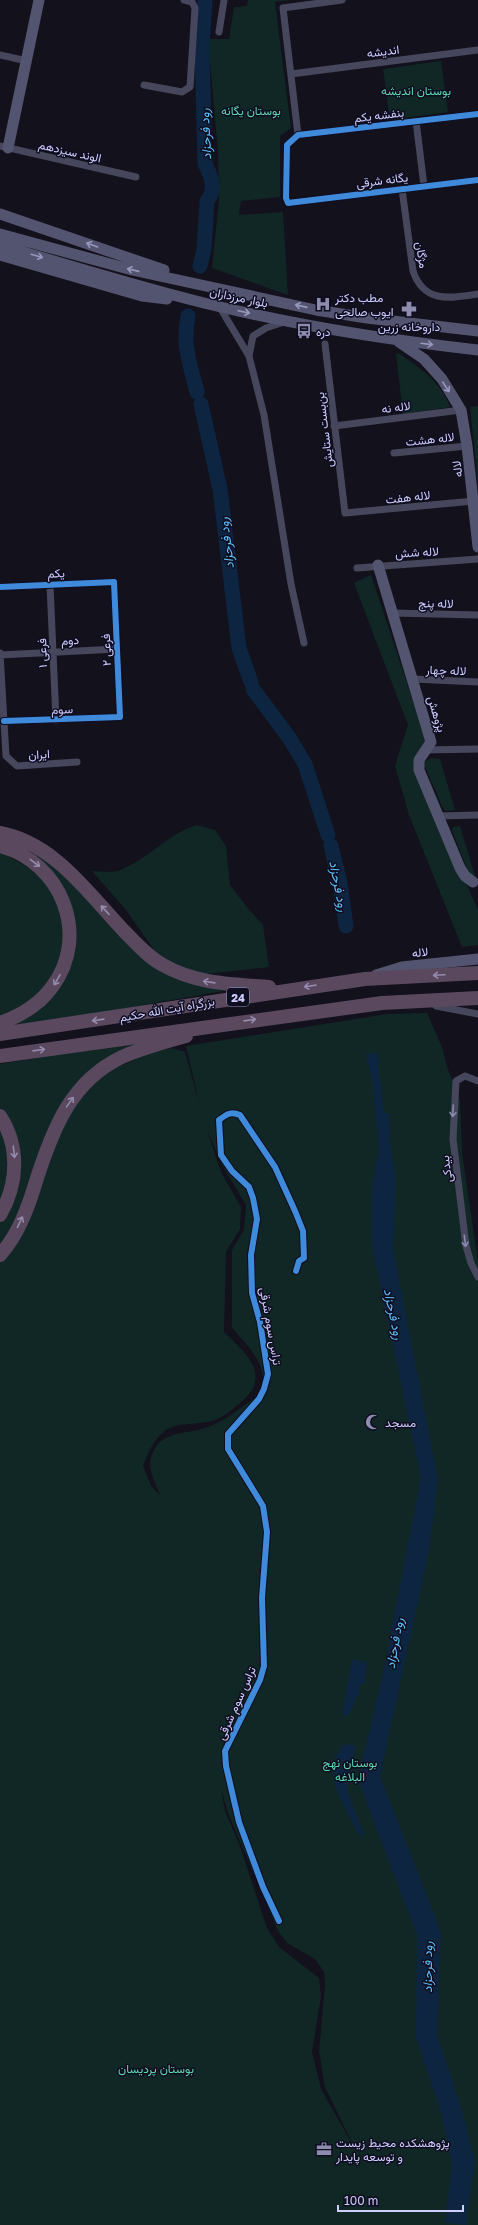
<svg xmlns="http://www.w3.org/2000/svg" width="478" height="2225" viewBox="0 0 478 2225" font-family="'Golos Text',Vazirmatn,sans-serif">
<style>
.green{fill:#112725;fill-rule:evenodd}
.water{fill:#0d2540}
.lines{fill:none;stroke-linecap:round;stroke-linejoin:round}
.river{stroke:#0d2540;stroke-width:15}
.street{stroke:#46475d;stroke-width:7}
.secondary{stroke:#53546f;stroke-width:11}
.highway{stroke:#59485e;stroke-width:14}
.cycleway-casing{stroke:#0f0d20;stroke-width:8}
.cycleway{stroke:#408adc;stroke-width:6}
.oneway{stroke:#9797be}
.oneway2{stroke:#948bae}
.oneway3{stroke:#8a8aae}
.labels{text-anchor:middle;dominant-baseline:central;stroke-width:3;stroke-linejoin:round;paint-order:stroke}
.shield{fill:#0f0d20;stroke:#9594bb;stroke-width:1}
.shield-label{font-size:11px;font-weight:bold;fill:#cfcefe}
.street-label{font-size:12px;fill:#cfcefe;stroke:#0f0d20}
.park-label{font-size:12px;fill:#5cdbb0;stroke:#0f0d20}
.poi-label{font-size:12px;fill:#cfcefe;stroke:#0f0d20;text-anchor:start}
.water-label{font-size:13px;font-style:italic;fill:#5ec1fb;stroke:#0f0d20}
</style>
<rect width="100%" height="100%" fill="#12111c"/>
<path class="green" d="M 248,0 L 290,0 L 275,2 L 291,128 L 280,136 L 280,197 L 241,201 L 239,215 L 283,212 L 288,295 L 212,268 L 219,200 L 218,152 L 208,39 L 229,39 L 234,7 L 247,6 Z
M 441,61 L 448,112 L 390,120 L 383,69 Z
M 396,354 L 400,354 C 420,368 442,383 450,407 L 403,414 Z
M 478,406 L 478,483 L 470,407 Z
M 371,575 L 426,740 L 416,771 L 478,910 L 478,945 L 462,947 L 409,815 L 395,766 L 408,725 L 354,583 Z
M 432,758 L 440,759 L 455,810 L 445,811 L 442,806 L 423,762 Z
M 197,825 L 215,830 L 226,846 L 230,885 L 247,907 L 263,925 L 269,967 L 197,975 L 159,957 L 126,910 L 92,871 C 99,871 109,873 117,871 C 147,861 168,833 197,825 Z
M 460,826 L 475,876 L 469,874 L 452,830 L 453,827 Z
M 10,839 L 42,853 L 141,954 L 235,989 L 0,1030 L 54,992 L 70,906 Z
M 0,851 L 47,879 L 63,920 L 63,951 L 51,981 L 33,1000 L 0,1019 Z
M 427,1013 L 442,1047 L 447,1067 L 460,1099 L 462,1153 L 478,1262 L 478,2225 L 0,2225 L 0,1261 L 62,1123 L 91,1086 L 111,1070 L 153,1052 L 172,1048 L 185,1052 L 200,1106 L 186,1046 L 387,1014 ZM 207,1130 L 222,1165 L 246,1205 L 244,1230 L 232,1250 L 232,1328 C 247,1345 276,1372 256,1396 C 253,1400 246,1404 242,1407 C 230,1416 219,1423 205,1428 C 188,1434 163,1431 154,1450 C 145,1466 154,1480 160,1495 L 151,1486 L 143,1466 C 148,1452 154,1439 166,1430 C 180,1421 202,1426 217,1419 C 225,1416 233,1409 240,1403 C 273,1376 247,1354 224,1332 L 226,1252 L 240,1229 L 241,1207 L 221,1172 ZM 221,1789 L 228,1813 L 278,1931 L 287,1943 L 315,1959 L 324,1972 L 325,1985 L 319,2052 L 325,2087 L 355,2149 L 321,2089 L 312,2052 L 321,1996 L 319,1978 L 279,1947 L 267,1928 L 240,1846 L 225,1811 Z
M 155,1038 L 84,1078 L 22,1208 L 0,1247 L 0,1223 L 15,1191 L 0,1110 L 0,1064 Z
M 0,1125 L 10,1166 L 0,1204 Z"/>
<path class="water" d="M 377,1052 L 384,1113 L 389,1113 L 390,1142 L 396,1181 L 393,1249 L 438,1480 L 429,1551 L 380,1776 L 441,1932 L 437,2034 L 463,2114 L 475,2161 L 466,2225 L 445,2223 L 452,2165 L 442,2115 L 416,2038 L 417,1935 L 358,1780 L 384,1668 L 421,1478 L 372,1245 L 372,1187 L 379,1148 L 373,1084 L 366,1055 Z
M 352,1659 L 367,1663 L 364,1684 L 360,1685 L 359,1695 C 351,1702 356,1714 342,1717 Z
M 344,1744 L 356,1745 L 347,1789 L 364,1835 L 362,1837 C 357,1834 354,1825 351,1819 C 338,1796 322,1767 344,1744 Z"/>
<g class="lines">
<path class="river" d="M 200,266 L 204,249 L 207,201 C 217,190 211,175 205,164 L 202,48 L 205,0
M 188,316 C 182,346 190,363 197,392
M 201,404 L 220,489 L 239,648 L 251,682
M 253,689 L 290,739 L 305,764 L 328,835
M 331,846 L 340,883 L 346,926"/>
<path class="street" d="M 219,32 L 224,0
M 0,55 L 27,61
M 291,74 L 478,50
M 144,85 L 182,92 L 190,87 L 195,8 L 192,2 L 184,0
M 478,114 L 298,135 L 287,145 L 286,198 L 288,203 L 478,180
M 416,121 L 424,186
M 298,135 L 283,8 L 342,0
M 0,146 L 136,177
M 402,189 L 413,271 C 424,304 451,298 478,294
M 219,306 L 249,356 L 264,415 L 291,584 L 304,643
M 325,344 L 345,513 L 474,501
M 249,356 L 253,336 L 266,328 L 284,322
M 334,426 L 461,410
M 394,453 L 467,446
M 357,568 L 478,559
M 50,585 L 56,720
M 0,587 L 114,582 L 120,717 L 4,721
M 393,613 L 478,615
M 0,653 L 6,756 L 17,766 L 77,762
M 0,655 L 117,649
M 413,679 L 478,682
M 425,750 L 478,749
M 439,816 L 478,815
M 436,1006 L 478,1014
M 478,1081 L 465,1076 L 456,1081 L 453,1139 L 466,1246 L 471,1263 L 478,1277"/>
<path class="secondary" d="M 8,148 L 39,0
M 0,214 L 164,270
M 0,234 L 132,270 L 316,310 L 367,318 L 478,331
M 0,245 C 68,265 135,286 204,303 C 294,325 386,340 478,350
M 0,255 L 142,296 L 167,299
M 399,342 L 424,359 L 442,379 L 461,410 L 467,446 L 478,547
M 378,565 L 431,742 L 419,760 L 419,770 L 460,868 L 465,876 L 473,882
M 376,975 L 402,967 L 478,959"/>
<path class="highway" d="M 0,833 C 54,843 88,893 124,931 C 136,943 148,957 163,965 C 196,984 232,984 269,987
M 0,846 C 61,862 91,935 52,987 C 39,1005 20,1016 0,1023
M 0,1034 L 365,979 L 478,973
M 0,1056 L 382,1003 L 478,998
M 0,1116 C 20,1147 18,1184 0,1215
M 0,1255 C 19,1234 29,1205 37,1178 C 53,1129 71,1081 122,1057 C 142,1048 164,1042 186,1036"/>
<g class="cycleway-casing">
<path id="cycleway" d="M 478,114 L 298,135 L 287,145 L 286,198 L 288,203 L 478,180
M 0,587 L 114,582 L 120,717 L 4,721
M 279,1921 L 263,1887 L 239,1822 L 226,1766 L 225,1751 L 260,1680 L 264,1666 L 262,1598 L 267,1532 L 263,1506 L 228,1449 L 228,1434 L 259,1399 L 264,1389 L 268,1374 L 260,1322 L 252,1293 L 251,1255 L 257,1219 L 253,1198 L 249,1187 L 232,1171 L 221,1155 L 219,1120 C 227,1114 231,1111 240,1115 L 275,1167 L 295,1211 L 303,1231 L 304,1258 L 299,1261 L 296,1271"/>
</g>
<use href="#cycleway" class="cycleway"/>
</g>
<defs><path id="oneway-shaft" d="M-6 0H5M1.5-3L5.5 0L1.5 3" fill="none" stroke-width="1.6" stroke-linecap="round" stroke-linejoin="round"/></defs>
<g class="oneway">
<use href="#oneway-shaft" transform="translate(92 245) rotate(-160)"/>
<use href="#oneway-shaft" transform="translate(37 256) rotate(16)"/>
<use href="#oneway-shaft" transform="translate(133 270) rotate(-167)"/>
<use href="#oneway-shaft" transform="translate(301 306) rotate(-167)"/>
<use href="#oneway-shaft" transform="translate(244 312) rotate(12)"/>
<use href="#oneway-shaft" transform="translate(427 344) rotate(7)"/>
<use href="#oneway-shaft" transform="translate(446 387) rotate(57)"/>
</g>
<g class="oneway2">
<use href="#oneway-shaft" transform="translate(35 863) rotate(37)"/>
<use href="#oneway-shaft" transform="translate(105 910) rotate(-133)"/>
<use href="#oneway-shaft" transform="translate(439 975) rotate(177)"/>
<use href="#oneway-shaft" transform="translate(57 980) rotate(120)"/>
<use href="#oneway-shaft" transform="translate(209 982) rotate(-172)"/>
<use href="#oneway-shaft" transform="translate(310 986) rotate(172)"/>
<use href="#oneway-shaft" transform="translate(98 1020) rotate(172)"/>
<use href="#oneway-shaft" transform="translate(250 1020) rotate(-8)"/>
<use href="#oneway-shaft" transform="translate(39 1050) rotate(-8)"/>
<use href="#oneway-shaft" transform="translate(70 1102) rotate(-55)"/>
<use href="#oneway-shaft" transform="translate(14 1152) rotate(83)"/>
<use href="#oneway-shaft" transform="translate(20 1222) rotate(-64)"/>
</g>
<g class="oneway3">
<use href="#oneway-shaft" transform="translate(453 1111) rotate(93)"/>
<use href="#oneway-shaft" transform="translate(465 1241) rotate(83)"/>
</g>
<defs>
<g id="hospital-bare" transform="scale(1.2)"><path d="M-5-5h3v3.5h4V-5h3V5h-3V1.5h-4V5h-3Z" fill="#8d8caf" stroke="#0f0d20" stroke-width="2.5" paint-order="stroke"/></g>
<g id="pharmacy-bare" transform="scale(1.2)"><path d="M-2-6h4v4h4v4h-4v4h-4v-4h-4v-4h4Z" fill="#8d8caf" stroke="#0f0d20" stroke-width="2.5" paint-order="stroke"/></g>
<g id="bus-bare" transform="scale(1.2)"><path d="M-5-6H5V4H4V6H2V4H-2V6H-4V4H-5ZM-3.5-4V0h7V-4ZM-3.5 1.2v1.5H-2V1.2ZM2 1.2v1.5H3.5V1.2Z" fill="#8d8caf" stroke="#0f0d20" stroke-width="2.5" paint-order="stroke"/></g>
<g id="mosque-bare" transform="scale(1.2)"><path d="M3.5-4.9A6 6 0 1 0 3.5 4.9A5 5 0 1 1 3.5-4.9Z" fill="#8d8caf" stroke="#0f0d20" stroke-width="2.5" paint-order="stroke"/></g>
<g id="office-bare" transform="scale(1.2)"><path d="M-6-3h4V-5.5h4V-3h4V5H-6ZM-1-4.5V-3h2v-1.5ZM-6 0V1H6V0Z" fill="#8d8caf" stroke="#0f0d20" stroke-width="2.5" paint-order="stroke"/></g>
</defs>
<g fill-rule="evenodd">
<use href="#hospital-bare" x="323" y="304"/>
<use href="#pharmacy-bare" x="409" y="309"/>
<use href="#bus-bare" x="304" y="331"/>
<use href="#mosque-bare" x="373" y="1422"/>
<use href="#office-bare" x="324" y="2149"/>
</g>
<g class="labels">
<rect class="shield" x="227" y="988" width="22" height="18" rx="3"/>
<g class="shield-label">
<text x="238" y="997">24</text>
</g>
<g class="street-label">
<text transform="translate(383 51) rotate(-7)">اندیشه</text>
<text transform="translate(379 115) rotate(-7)">بنفشه یکم</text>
<text transform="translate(70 151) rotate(13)">الوند سیزدهم</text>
<text transform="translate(382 180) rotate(-7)">یگانه شرقی</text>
<text transform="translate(422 255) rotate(81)">مژگان</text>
<text transform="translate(239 297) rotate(12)">بلوار مرزداران</text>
<text transform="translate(396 407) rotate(-7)">لاله نه</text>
<text transform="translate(324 430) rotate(-97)">بن‌بست ستایش</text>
<text transform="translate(430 439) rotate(-6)">لاله هشت</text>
<text transform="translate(457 469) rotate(-97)">لاله</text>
<text transform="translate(408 497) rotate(-6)">لاله هفت</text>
<text transform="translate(417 552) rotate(-3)">لاله شش</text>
<text transform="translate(56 573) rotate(-3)">یکم</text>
<text transform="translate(436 603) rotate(1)">لاله پنج</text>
<text transform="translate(70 640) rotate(-3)">دوم</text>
<text transform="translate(106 650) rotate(-92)">فرعی ۲</text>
<text transform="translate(42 653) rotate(-92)">فرعی ۱</text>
<text transform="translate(446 670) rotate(2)">لاله چهار</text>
<text transform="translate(62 709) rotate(-2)">سوم</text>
<text transform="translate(437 714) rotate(73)">پژوهش</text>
<text transform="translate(39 754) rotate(-3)">ایران</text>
<text transform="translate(420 952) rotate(-5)">لاله</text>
<text transform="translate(167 1009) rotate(-10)">بزرگراه آیت الله حکیم</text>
<text transform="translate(446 1169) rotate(-97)">بیدکی</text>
<text transform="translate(271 1326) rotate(80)">تراس سوم شرقی</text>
<text transform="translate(236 1703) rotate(-66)">تراس سوم شرقی</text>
</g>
<g class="park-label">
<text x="416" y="90">بوستان اندیشه</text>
<text x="251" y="110">بوستان یگانه</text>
<text x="350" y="1762">بوستان نهج<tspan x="350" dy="14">البلاغه</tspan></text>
<text x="156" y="2068">بوستان پردیسان</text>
</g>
<g class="poi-label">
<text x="335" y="297">مطب دکتر<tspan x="335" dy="14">ایوب صالحی</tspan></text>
<text x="409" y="326" text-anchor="middle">داروخانه زرین</text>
<text x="316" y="331">دره</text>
<text x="385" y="1422">مسجد</text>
<text x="336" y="2142">پژوهشکده محیط زیست<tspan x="336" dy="14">و توسعه پایدار</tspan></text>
</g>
<g class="water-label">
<text transform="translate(205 134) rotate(-93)">رود فرحزاد</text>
<text transform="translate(226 543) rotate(-97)">رود فرحزاد</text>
<text transform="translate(339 886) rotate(79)">رود فرحزاد</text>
<text transform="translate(394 1314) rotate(78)">رود فرحزاد</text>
<text transform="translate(394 1643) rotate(-80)">رود فرحزاد</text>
<text transform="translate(427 1967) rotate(-90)">رود فرحزاد</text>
</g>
</g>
<path d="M338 2205v6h125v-6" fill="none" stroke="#cfcefe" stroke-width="2"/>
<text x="344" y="2205" font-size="12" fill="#cfcefe" stroke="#0f0d20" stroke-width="3" paint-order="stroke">100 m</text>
</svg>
